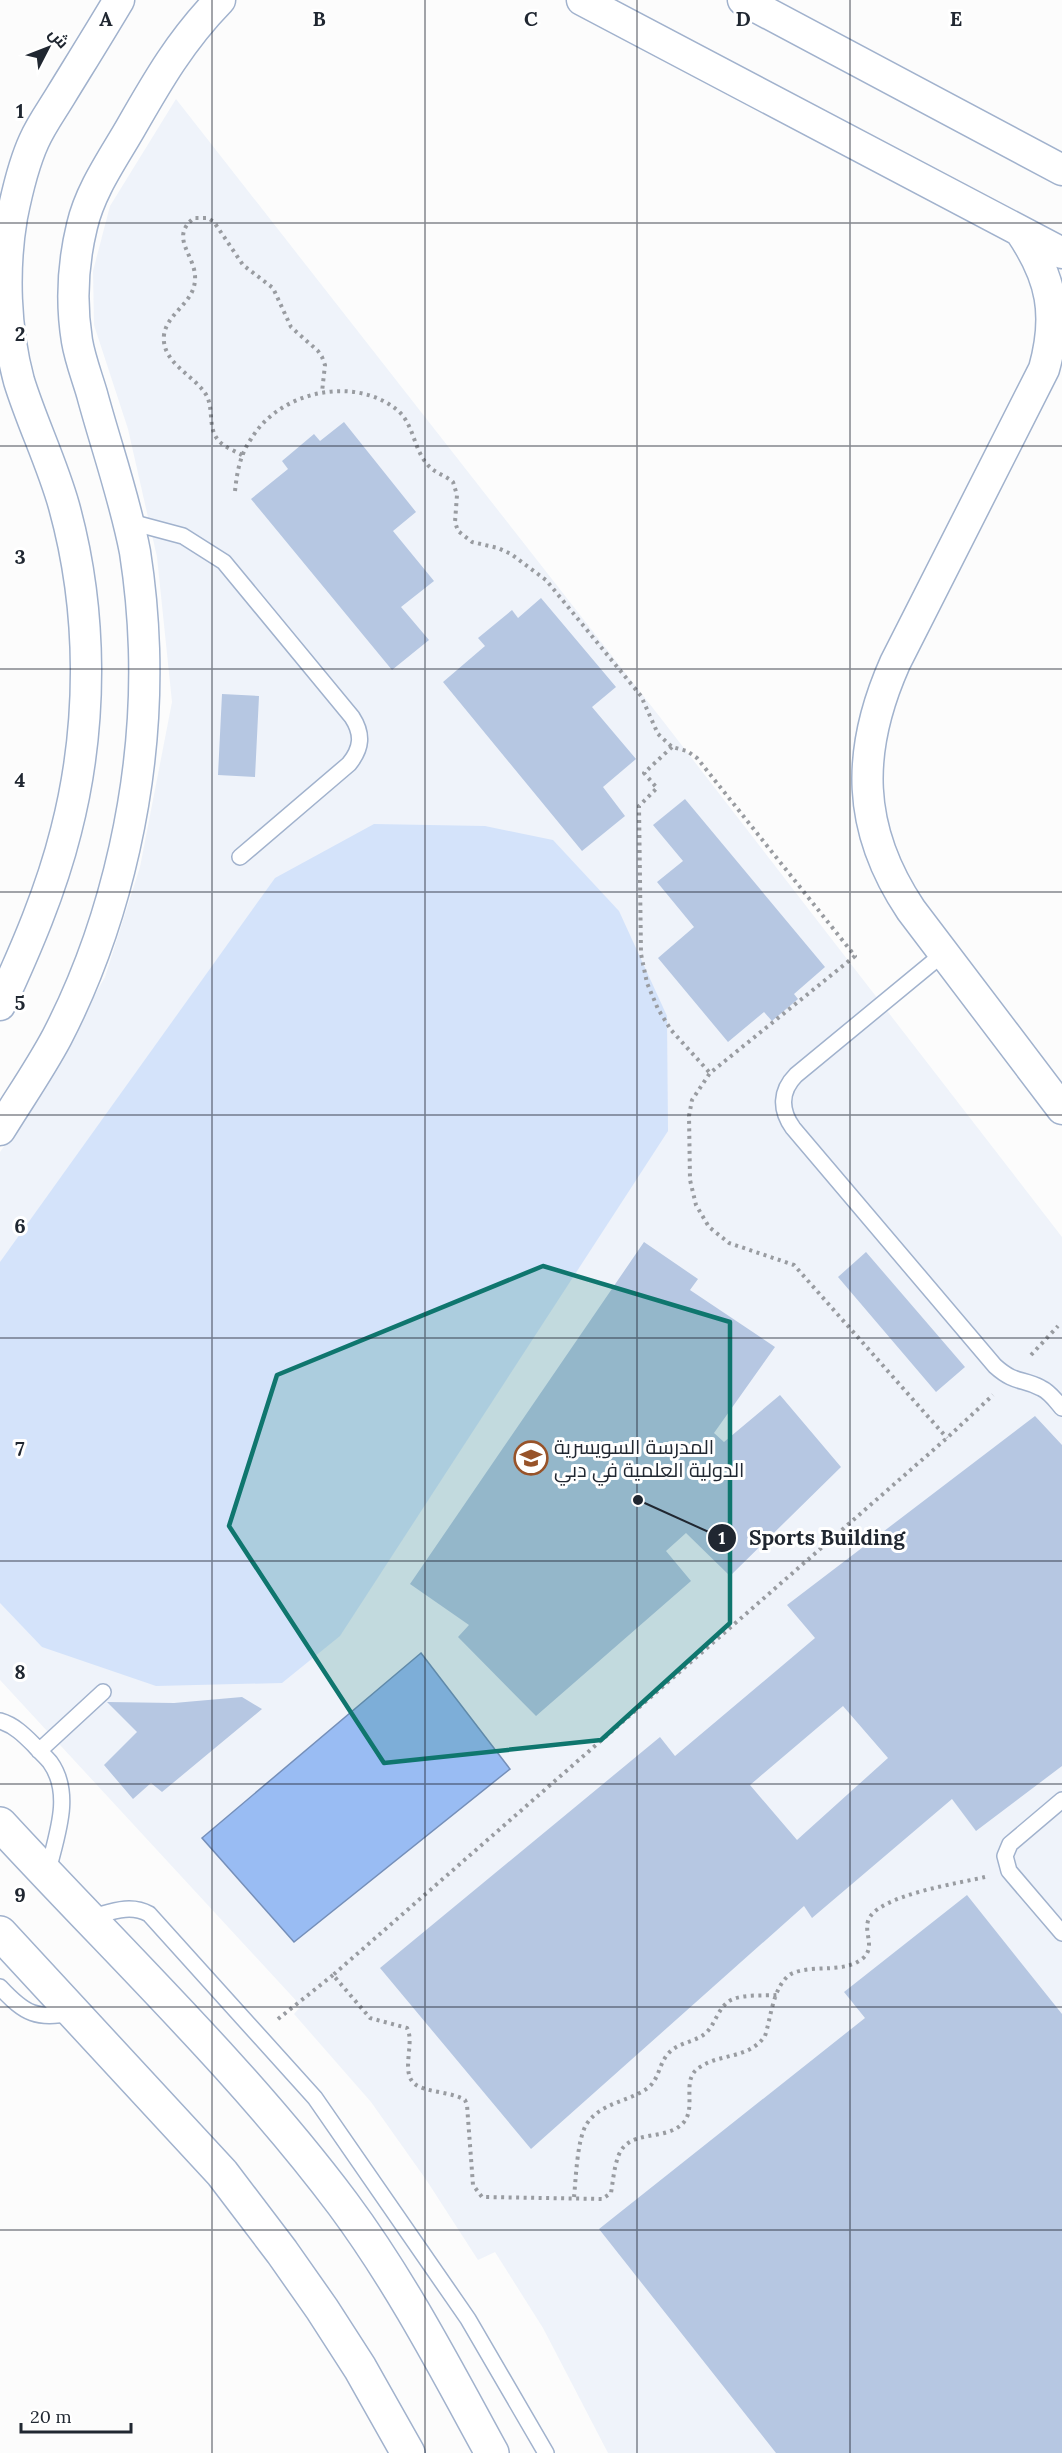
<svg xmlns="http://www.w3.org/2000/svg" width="1062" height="2453" viewBox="0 0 1062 2453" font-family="Lora,Cairo,serif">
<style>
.built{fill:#eff3fa}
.green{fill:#d4e3fa}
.water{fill:#99bcf3;stroke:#758fb9;stroke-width:1.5}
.building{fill:#b6c7e2;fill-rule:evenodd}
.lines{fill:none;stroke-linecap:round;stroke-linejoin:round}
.service-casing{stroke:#a1b2cd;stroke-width:18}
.minor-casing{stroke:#a1b2cd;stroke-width:33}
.tertiary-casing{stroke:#a1b2cd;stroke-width:36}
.path{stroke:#999ca1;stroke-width:4;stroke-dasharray:3 4.5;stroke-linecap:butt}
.service{stroke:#fff;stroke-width:15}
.minor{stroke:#fff;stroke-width:30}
.tertiary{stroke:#fff;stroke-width:33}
.marked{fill:#0f766e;fill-opacity:0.2;stroke:#0f766e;stroke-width:4.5;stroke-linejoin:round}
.grid{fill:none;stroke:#202731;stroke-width:1.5;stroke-opacity:0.55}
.labels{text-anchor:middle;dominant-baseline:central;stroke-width:6;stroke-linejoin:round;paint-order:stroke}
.poi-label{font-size:20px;fill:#202731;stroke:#fff;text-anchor:start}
.grid-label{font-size:20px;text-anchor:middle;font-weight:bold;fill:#202731;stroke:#fff;stroke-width:6;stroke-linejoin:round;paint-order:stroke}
.leader{fill:none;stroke:#202731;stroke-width:2}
.callout-dot{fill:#202731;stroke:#fff;stroke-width:2}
.mark-label{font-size:18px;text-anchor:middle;font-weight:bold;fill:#fff}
.callout-label{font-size:21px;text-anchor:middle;font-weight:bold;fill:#202731;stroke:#fff;stroke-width:6;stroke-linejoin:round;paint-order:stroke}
</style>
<rect width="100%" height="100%" fill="#fcfcfc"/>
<path class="built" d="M 176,99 L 663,721 L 1062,1237 L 1062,2453 L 608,2453 L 543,2328 L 495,2252 L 478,2260 L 427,2181 L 371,2102 L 294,2014 L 301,2006 L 0,1680 L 0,1152 L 30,1109 L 105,977 L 140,867 L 172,702 L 157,557 L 128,429 L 94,325 L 93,271 L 110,206 Z"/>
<path class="green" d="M 374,824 L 485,826 L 553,840 L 619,911 L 667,1016 L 668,1131 L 340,1636 L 282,1683 L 156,1686 L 42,1647 L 0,1603 L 0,1262 L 275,878 Z"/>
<path class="water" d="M 421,1653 L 510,1769 L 294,1942 L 202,1838 Z"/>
<path class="building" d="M 344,422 L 416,512 L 393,531 L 434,581 L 401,607 L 429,640 L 392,670 L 251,499 L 288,469 L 282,461 L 314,434 L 320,441 Z
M 541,598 L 616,687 L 592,707 L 636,759 L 603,787 L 625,816 L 582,851 L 443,682 L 485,646 L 478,638 L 512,610 L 518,618 Z
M 222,694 L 259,696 L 255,777 L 218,775 Z
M 685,799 L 825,967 L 794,994 L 798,999 L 772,1021 L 764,1012 L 728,1042 L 658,958 L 694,927 L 657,882 L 683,861 L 653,825 Z
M 644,1242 L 698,1279 L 690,1290 L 775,1347 L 714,1433 L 724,1442 L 780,1395 L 841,1467 L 730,1576 L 686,1533 L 666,1551 L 691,1581 L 536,1716 L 458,1637 L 469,1625 L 410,1584 Z
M 866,1252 L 965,1367 L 936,1392 L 838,1277 Z
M 1035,1416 L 1062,1445 L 1062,1766 L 976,1831 L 952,1799 L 812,1918 L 804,1906 L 531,2149 L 380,1968 L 660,1737 L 675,1756 L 815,1638 L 787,1605 ZM 843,1706 L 888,1758 L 797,1840 L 750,1785 Z
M 242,1697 L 262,1709 L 162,1792 L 151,1783 L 133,1799 L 104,1765 L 137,1732 L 107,1702 L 174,1703 Z
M 967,1895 L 1062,2014 L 1062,2453 L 776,2453 L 599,2229 L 865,2018 L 844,1992 Z"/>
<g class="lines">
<g class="service-casing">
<path id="service" d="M 127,521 L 183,536 L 224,562 L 352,717 C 363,734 362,748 349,764 L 240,857
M 944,953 L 796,1075 C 780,1091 780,1110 793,1128 L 995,1366 C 1015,1384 1022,1378 1041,1388 C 1050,1392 1056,1401 1062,1408
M 0,1721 C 14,1725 24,1735 34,1745 C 39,1751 45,1756 50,1762 C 74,1795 55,1839 47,1875
M 39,1751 L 103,1692
M 1062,1800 L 1010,1844 L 1005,1856 L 1009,1871 L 1062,1933
M 88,1918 C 109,1913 129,1903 149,1914 L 315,2098 L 468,2319 L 546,2453
M 0,1987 C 26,2015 36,2019 73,2013"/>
</g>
<g class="minor-casing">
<path id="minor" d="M 582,0 L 1062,253
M 743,0 L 1062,170
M 1020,231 C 1052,278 1059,315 1044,369 L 895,663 C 856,751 856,828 911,910 L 1062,1109
M 0,1005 C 26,949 51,891 66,831 C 93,726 93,611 64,506 C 52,463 32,423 19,381 C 5,329 3,270 12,217 C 17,192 23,165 34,141 C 41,125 52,110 61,95 C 80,64 100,32 119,0
M 0,1130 C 19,1099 40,1069 57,1037 C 117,921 148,779 144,649 C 143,617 140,584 135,552 C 125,499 106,446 92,394 C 87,377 80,359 77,341 C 71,304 73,263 82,226 C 90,191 112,160 130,129 C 158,80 181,40 220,0"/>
</g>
<g class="tertiary-casing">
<path id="tertiary" d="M 0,1824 C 115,1949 241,2068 343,2204 C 401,2282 446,2369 492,2453
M 0,1933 L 222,2173 L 282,2252 L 322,2309 L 360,2368 L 408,2453"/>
</g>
<path class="path" d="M 242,455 C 233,450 221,446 216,437 C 208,424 214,406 205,393 C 192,374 161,362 164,335 C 167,313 194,303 195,280 C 197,256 168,238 194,218 L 208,218 L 214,222 L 243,265 L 273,288 L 291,327 L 318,351 L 322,357 L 325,365 L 322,392
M 235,491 C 237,472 240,455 251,439 C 279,392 352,375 396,409 C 414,423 413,448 427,464 C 434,473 445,475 453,482 L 457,495 L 455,522 L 458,531 L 472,542 L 498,548 L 511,554 L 546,580 L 641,696 L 658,734 L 672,747 L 687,751 L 697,758 L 855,956 L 710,1073 L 692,1100 L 689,1116 L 690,1180 L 696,1205 L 709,1227 L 729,1243 L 794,1265 L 947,1438
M 672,747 L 644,773 L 657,788 L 639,806 L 641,954 L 647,983 L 658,1009 L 671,1030 L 710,1073
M 1031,1355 L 1058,1326
M 985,1877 C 961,1883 876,1895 868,1921 C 864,1934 876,1948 862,1959 C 853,1966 843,1967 832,1968 C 819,1969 803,1968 791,1974 C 773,1985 771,2018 765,2036 C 749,2059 721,2053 700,2067 C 680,2079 697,2106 684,2122 C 666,2143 628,2127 618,2157 C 614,2168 613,2181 611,2193 L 602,2199 L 482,2197 L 473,2185 L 467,2105 L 465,2100 C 451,2092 434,2093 420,2087 C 397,2078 416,2044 407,2028 L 370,2018 L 333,1975 L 947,1438 L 993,1395
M 278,2019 L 333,1975
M 574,2197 C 576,2178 577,2141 586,2125 C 600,2102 630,2102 649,2087 C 659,2078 659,2065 667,2055 C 677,2042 694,2043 706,2033 C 716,2023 718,2007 731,2000 C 744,1994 763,1996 777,1995"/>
<use href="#service" class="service"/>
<use href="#minor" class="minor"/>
<use href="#tertiary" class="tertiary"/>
</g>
<path class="marked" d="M 543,1266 L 730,1322 L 730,1623 L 601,1740 L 384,1763 L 229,1526 L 277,1375 Z"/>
<path class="grid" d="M 212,0 L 212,2453M 425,0 L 425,2453M 637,0 L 637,2453M 850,0 L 850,2453M 0,223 L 1062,223M 0,446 L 1062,446M 0,669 L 1062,669M 0,892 L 1062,892M 0,1115 L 1062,1115M 0,1338 L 1062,1338M 0,1561 L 1062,1561M 0,1784 L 1062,1784M 0,2007 L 1062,2007M 0,2230 L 1062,2230"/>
<defs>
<g id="school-ring" transform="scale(1.725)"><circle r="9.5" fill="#fff" stroke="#985329" stroke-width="1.5"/><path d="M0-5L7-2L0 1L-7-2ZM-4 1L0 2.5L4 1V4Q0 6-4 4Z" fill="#985329"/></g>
</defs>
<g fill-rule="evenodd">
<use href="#school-ring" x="531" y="1458"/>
</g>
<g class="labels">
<g class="poi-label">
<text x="554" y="1446">المدرسة السويسرية<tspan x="554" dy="23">الدولية العلمية في دبي</tspan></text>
</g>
</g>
<g class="grid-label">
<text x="106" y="26">A</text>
<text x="319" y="26">B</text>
<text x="531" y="26">C</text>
<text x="743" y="26">D</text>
<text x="956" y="26">E</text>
<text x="20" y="118">1</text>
<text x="20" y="341">2</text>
<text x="20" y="564">3</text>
<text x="20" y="787">4</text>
<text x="20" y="1010">5</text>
<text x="20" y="1233">6</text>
<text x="20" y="1456">7</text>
<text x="20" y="1679">8</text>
<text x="20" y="1902">9</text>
</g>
<path class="leader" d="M638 1500L722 1538"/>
<g class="callout-dot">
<circle cx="638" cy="1500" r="6"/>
<circle cx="722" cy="1538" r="15"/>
</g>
<g class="mark-label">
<text x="722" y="1544">1</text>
</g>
<g class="callout-label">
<text x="827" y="1545">Sports Building</text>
</g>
<g transform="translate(48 48) rotate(48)" stroke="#ffffff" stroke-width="4.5" paint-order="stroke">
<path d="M0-4.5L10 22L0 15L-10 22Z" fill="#202731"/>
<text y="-9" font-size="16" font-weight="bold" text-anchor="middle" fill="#202731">ش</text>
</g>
<path d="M21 2423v9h110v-9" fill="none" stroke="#202731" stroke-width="3"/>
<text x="30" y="2423" font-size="18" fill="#202731" stroke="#ffffff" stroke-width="4.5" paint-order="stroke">20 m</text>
</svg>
